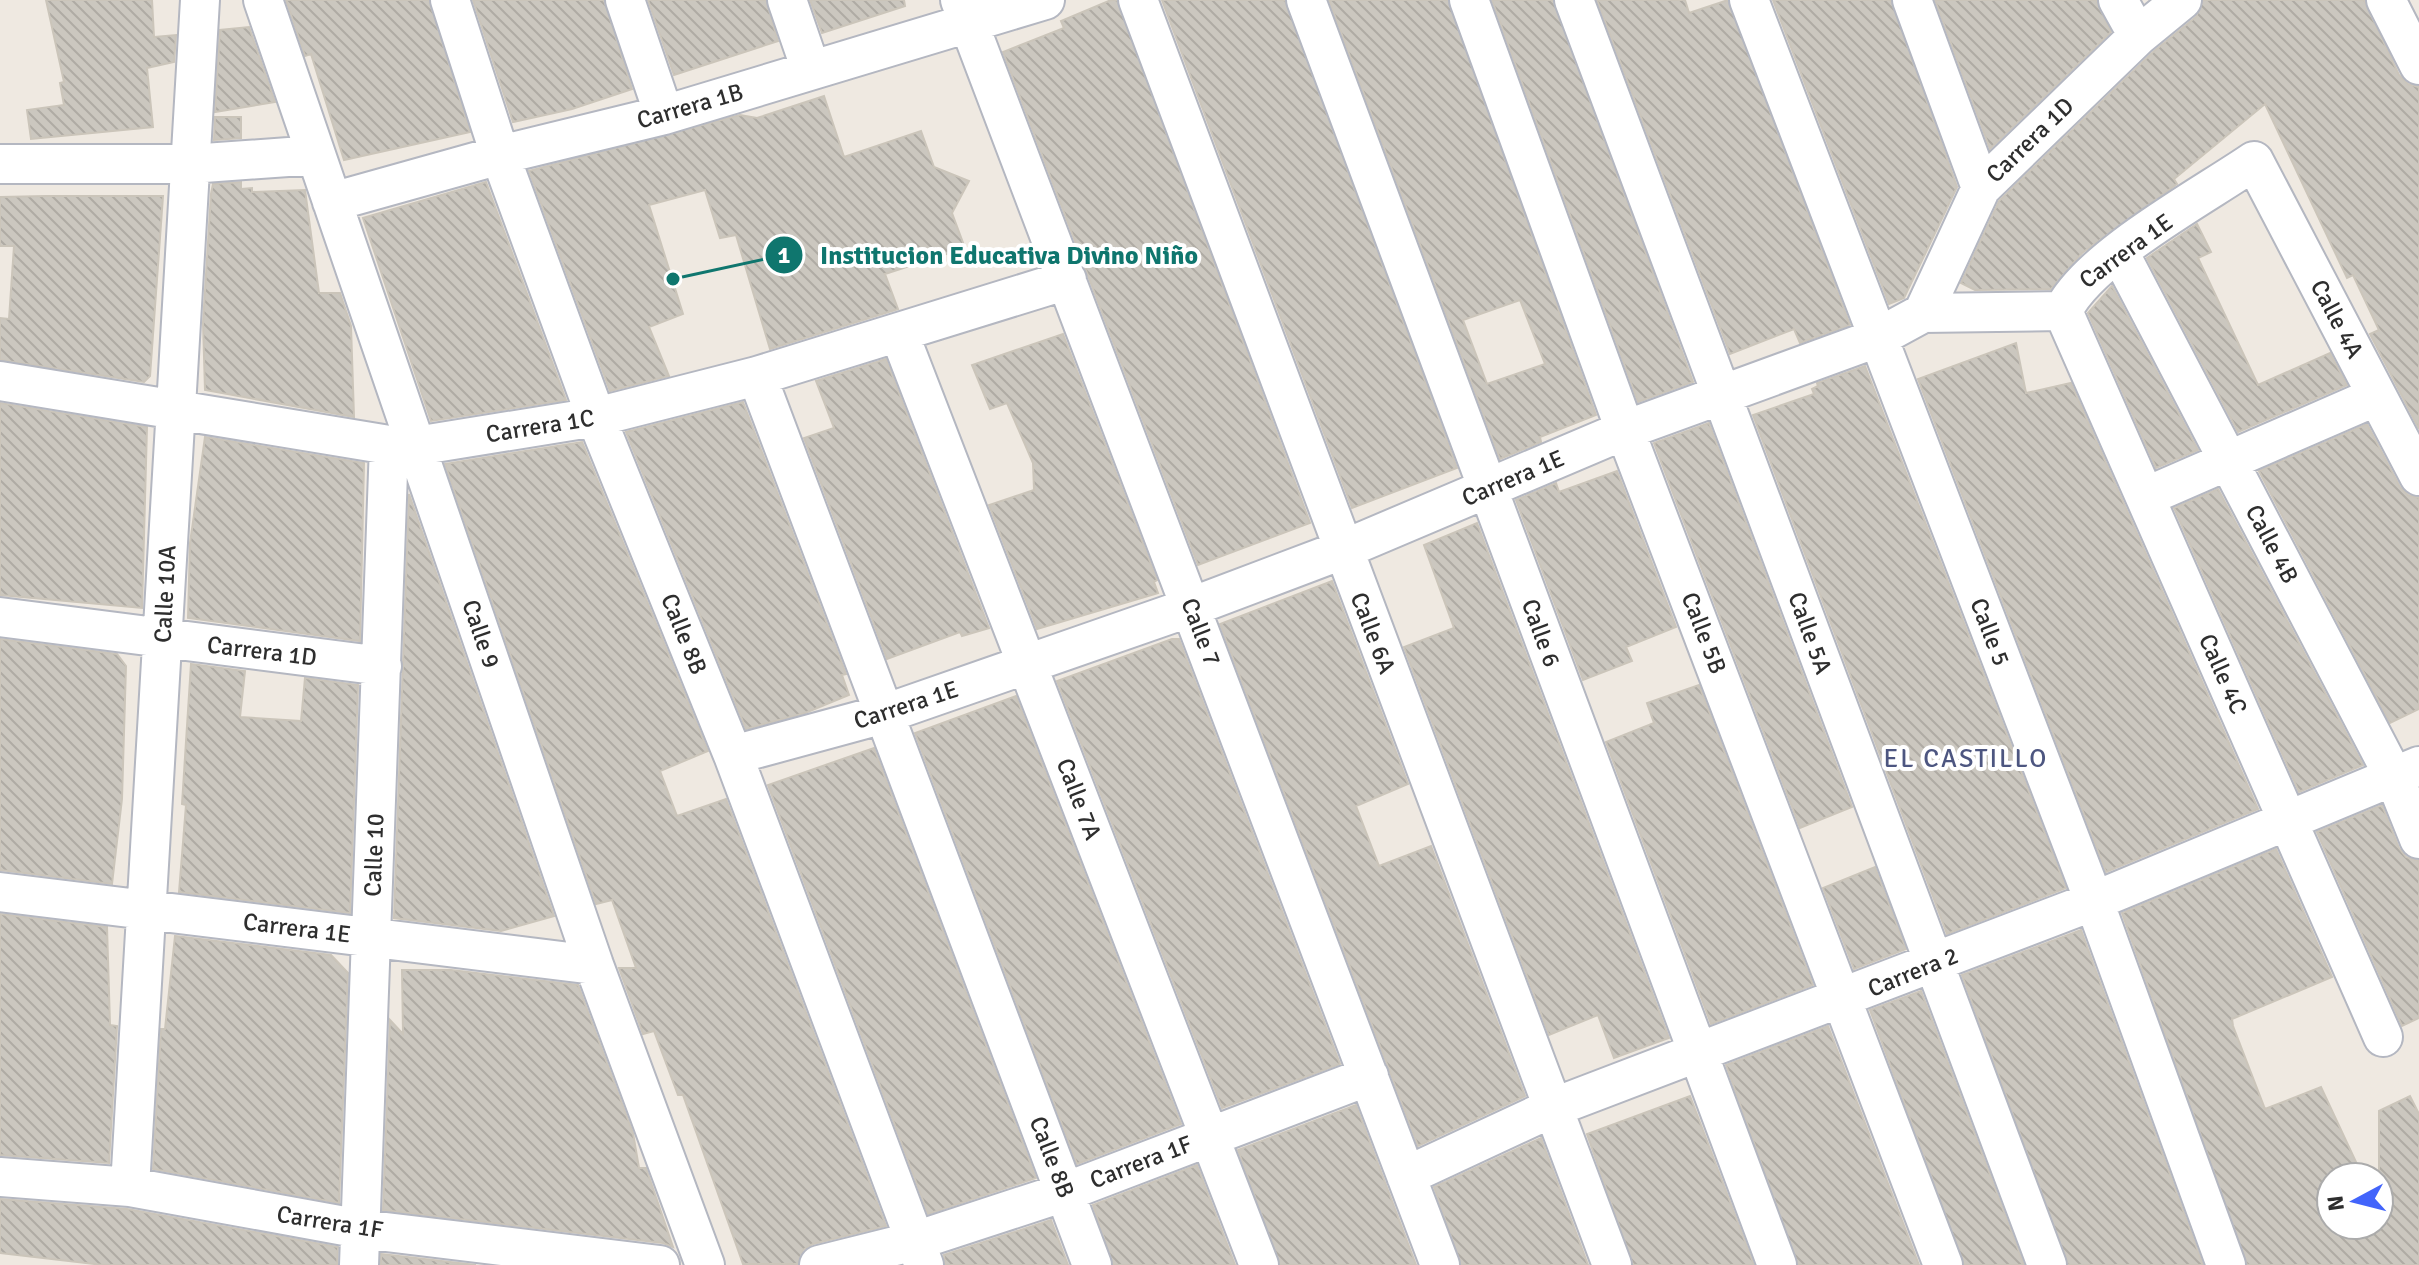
<svg xmlns="http://www.w3.org/2000/svg" width="2419" height="1265" viewBox="0 0 2419 1265" font-family="Signika,sans-serif">
<style>
.building{fill:url(#building-back-hatch);stroke:#cbc5ba;stroke-width:2;fill-rule:evenodd}
.lines{fill:none;stroke-linecap:round;stroke-linejoin:round}
.street-casing{stroke:#b4b7c1;stroke-width:42}
.street{stroke:#fff;stroke-width:38}
.labels{text-anchor:middle;dominant-baseline:central;stroke-width:8;stroke-linejoin:round;paint-order:stroke}
.street-label{font-size:24px;fill:#2e2e2e;stroke:#fff}
.neighbourhood-label{font-size:26px;letter-spacing:2px;fill:#4d5680;stroke:#fff}
.leader{fill:none;stroke:#0f766e;stroke-width:3}
.callout-dot{fill:#0f766e;stroke:#fff;stroke-width:3}
.mark-label{font-size:24px;text-anchor:middle;font-weight:bold;fill:#fff}
.callout-label{font-size:26px;text-anchor:middle;font-weight:bold;fill:#0f766e;stroke:#fff;stroke-width:8;stroke-linejoin:round;paint-order:stroke}
</style>
<defs>
<pattern id="building-back-hatch" width="6" height="6" patternUnits="userSpaceOnUse" patternTransform="scale(2)"><rect width="6" height="6" fill="#cbc7bf"/><path d="M-1 5l2 2M0 0l6 6M5-1l2 2" fill="none" stroke="#afaba4"/></pattern>
</defs>
<rect width="100%" height="100%" fill="#efe9e1"/>
<path class="building" d="M 46,0 L 152,0 L 154,37 L 176,35 L 174,62 L 147,68 L 153,127 L 31,139 L 27,110 L 64,105 L 60,83 L 64,82 Z
M 286,0 L 429,0 L 470,132 L 344,160 L 311,54 L 305,56 Z
M 473,0 L 604,0 L 632,89 L 572,109 L 513,122 Z
M 648,0 L 766,0 L 778,41 L 674,75 Z
M 810,0 L 904,0 L 905,6 L 822,33 Z
M 1111,0 L 1117,0 L 1310,523 L 1198,565 L 1003,52 L 1064,28 L 1061,21 Z
M 1162,0 L 1285,0 L 1457,468 L 1352,508 Z
M 1329,0 L 1448,0 L 1596,415 L 1540,437 L 1541,442 L 1500,459 ZM 1520,300 L 1545,364 L 1487,384 L 1463,320 Z
M 1492,0 L 1553,0 L 1693,382 L 1638,402 Z
M 1597,0 L 1685,0 L 1689,13 L 1728,0 L 1850,325 L 1800,343 L 1794,329 L 1730,354 Z
M 1773,0 L 1891,0 L 1957,187 L 1904,298 L 1889,304 Z
M 1935,0 L 2096,0 L 2111,32 L 1990,149 Z
M 2203,0 L 2364,0 L 2399,75 L 2408,84 L 2419,87 L 2419,429 L 2370,334 L 2379,330 L 2353,275 L 2347,278 L 2265,104 L 2174,179 L 2177,184 L 2082,253 L 2051,289 L 1975,290 L 1961,283 L 1999,201 L 2153,52 L 2196,17 Z
M 249,27 L 275,102 L 215,112 L 220,30 Z
M 824,96 L 844,157 L 921,131 L 934,167 L 969,181 L 952,213 L 965,248 L 885,274 L 898,309 L 770,349 L 736,235 L 720,238 L 705,190 L 649,205 L 683,314 L 649,327 L 669,376 L 610,391 L 529,171 L 740,115 L 757,118 Z
M 215,117 L 241,117 L 241,138 L 214,140 Z
M 241,182 L 241,189 L 252,188 L 252,192 L 305,190 L 319,293 L 340,293 L 351,326 L 354,417 L 205,390 L 203,323 L 211,194 L 213,184 Z
M 486,182 L 566,400 L 431,421 L 363,218 Z
M 46,196 L 163,196 L 150,376 L 144,382 L 0,360 L 0,318 L 9,319 L 14,246 L 0,246 L 0,197 Z
M 2197,224 L 2211,252 L 2198,258 L 2258,385 L 2330,353 L 2347,385 L 2238,432 L 2147,258 Z
M 2112,286 L 2198,450 L 2156,468 L 2088,313 Z
M 1063,334 L 1157,580 L 1154,582 L 1158,593 L 1037,629 L 989,505 L 1034,490 L 1033,463 L 1007,403 L 990,409 L 972,365 Z
M 2016,343 L 2026,393 L 2071,383 L 2258,809 L 2106,872 L 1918,379 Z
M 886,359 L 989,628 L 962,636 L 960,632 L 887,659 L 804,438 L 834,428 L 816,381 Z
M 1865,366 L 2066,888 L 1947,934 L 1753,415 L 1814,394 L 1812,389 L 1818,386 L 1817,383 Z
M 743,402 L 846,674 L 842,675 L 849,695 L 805,713 L 746,729 L 626,432 Z
M 0,403 L 147,427 L 142,608 L 0,595 Z
M 1709,423 L 1852,807 L 1800,828 L 1654,443 Z
M 2367,424 L 2400,487 L 2408,495 L 2419,498 L 2419,709 L 2390,723 L 2259,471 Z
M 205,437 L 364,463 L 360,641 L 188,618 L 190,543 Z
M 582,442 L 708,751 L 660,771 L 677,816 L 726,799 L 886,1226 L 813,1244 L 803,1250 L 798,1264 L 743,1264 L 683,1095 L 678,1095 L 654,1031 L 643,1034 L 619,968 L 636,968 L 612,900 L 596,904 L 445,464 Z
M 1617,471 L 1676,627 L 1626,647 L 1632,661 L 1583,680 L 1516,500 L 1556,483 L 1559,492 Z
M 2218,489 L 2363,765 L 2299,792 L 2174,508 Z
M 409,494 L 554,916 L 501,931 L 394,918 Z
M 1477,523 L 1669,1038 L 1614,1058 L 1598,1015 L 1549,1035 L 1404,647 L 1454,628 L 1424,545 Z
M 1332,581 L 1408,784 L 1356,806 L 1379,866 L 1431,846 L 1525,1096 L 1418,1146 L 1220,624 Z
M 0,639 L 117,654 L 126,666 L 122,799 L 112,884 L 0,870 Z
M 1172,639 L 1179,639 L 1340,1064 L 1222,1108 L 1057,681 Z
M 191,664 L 245,671 L 240,717 L 301,721 L 305,678 L 358,685 L 350,913 L 179,892 L 186,805 L 182,804 Z
M 1699,685 L 1813,985 L 1711,1024 L 1606,742 L 1654,723 L 1647,703 Z
M 1016,696 L 1181,1124 L 1077,1164 L 915,733 Z
M 874,748 L 1036,1178 L 928,1214 L 768,785 Z
M 2382,805 L 2399,848 L 2406,857 L 2419,861 L 2419,1018 L 2402,1026 L 2317,832 Z
M 2276,849 L 2332,977 L 2232,1019 L 2233,1026 L 2265,1109 L 2321,1087 L 2363,1177 L 2331,1177 L 2331,1225 L 2379,1225 L 2379,1111 L 2410,1096 L 2419,1114 L 2419,1265 L 2247,1265 L 2122,913 Z
M 1875,867 L 1906,949 L 1854,969 L 1823,888 Z
M 0,914 L 107,927 L 110,1025 L 117,1026 L 109,1163 L 0,1155 Z
M 2081,930 L 2203,1265 L 2068,1265 L 1962,975 Z
M 175,936 L 331,955 L 348,973 L 339,1203 L 153,1169 L 161,1029 L 165,1029 Z
M 402,970 L 451,970 L 578,985 L 633,1133 L 639,1168 L 646,1168 L 673,1247 L 663,1243 L 383,1210 L 390,1020 L 403,1034 Z
M 1921,991 L 2024,1265 L 1964,1265 L 1870,1010 Z
M 1828,1026 L 1919,1265 L 1798,1265 L 1726,1065 Z
M 1690,1096 L 1754,1265 L 1633,1265 L 1587,1134 Z
M 1356,1105 L 1416,1265 L 1280,1265 L 1238,1150 Z
M 1541,1138 L 1588,1265 L 1461,1265 L 1434,1187 Z
M 1197,1165 L 1235,1265 L 1113,1265 L 1093,1205 Z
M 0,1199 L 127,1209 L 338,1247 L 337,1265 L 103,1265 L 0,1253 Z
M 1051,1220 L 1068,1265 L 945,1265 L 944,1255 Z
M 381,1254 L 476,1265 L 381,1265 Z"/>
<g class="lines">
<g class="street-casing">
<path id="street" d="M 263,0 L 594,965 L 705,1265
M 450,0 L 500,155 L 596,417 L 733,755 L 924,1265
M 625,0 L 664,115
M 787,0 L 811,70
M 960,0 L 1440,1265
M 1138,0 L 1612,1265
M 1306,0 L 1777,1265
M 1469,0 L 1625,430 L 1943,1265
M 1574,0 L 2047,1265
M 1749,0 L 2094,901 L 2226,1265
M 1912,0 L 1981,188
M 2118,0 L 2138,36
M 2386,0 L 2419,65
M 0,164 L 190,164 L 316,155
M 332,202 L 500,155 L 664,115 L 1045,0
M 2119,252 L 2394,777 L 2419,839
M 2063,311 L 2383,1037
M 2063,311 C 2088,258 2203,196 2254,161 L 2419,476
M 1923,313 L 1981,188 L 2138,36 L 2182,0
M 899,333 L 1259,1265
M 757,376 L 1092,1265
M 0,381 L 389,445 L 416,446 L 596,417 L 757,376 L 1067,280
M 2145,497 L 2377,396
M 0,617 L 382,666
M 733,755 L 884,714 L 1191,607 L 1342,550 L 1625,430 L 1877,338 L 1923,313 L 2063,311
M 0,892 L 594,965
M 1406,1176 L 1552,1108 L 2094,901 L 2419,766
M 0,1177 L 130,1187 L 361,1229 L 660,1265
M 130,1187 L 200,0
M 359,1265 L 389,445
M 819,1265 L 915,1241 L 1065,1192 L 1369,1076"/>
</g>
<use href="#street" class="street"/>
</g>
<g class="labels">
<g class="street-label">
<text transform="translate(690 106) rotate(-16)">Carrera 1B</text>
<text transform="translate(2030 140) rotate(-44)">Carrera 1D</text>
<text transform="translate(2126 251) rotate(-36)">Carrera 1E</text>
<text transform="translate(2337 319) rotate(62)">Calle 4A</text>
<text transform="translate(540 426) rotate(-9)">Carrera 1C</text>
<text transform="translate(1513 478) rotate(-23)">Carrera 1E</text>
<text transform="translate(2272 544) rotate(62)">Calle 4B</text>
<text transform="translate(165 594) rotate(-87)">Calle 10A</text>
<text transform="translate(1201 632) rotate(69)">Calle 7</text>
<text transform="translate(1990 632) rotate(69)">Calle 5</text>
<text transform="translate(1373 633) rotate(69)">Calle 6A</text>
<text transform="translate(1541 633) rotate(70)">Calle 6</text>
<text transform="translate(1704 633) rotate(69)">Calle 5B</text>
<text transform="translate(1810 633) rotate(70)">Calle 5A</text>
<text transform="translate(481 634) rotate(71)">Calle 9</text>
<text transform="translate(684 634) rotate(68)">Calle 8B</text>
<text transform="translate(262 651) rotate(7)">Carrera 1D</text>
<text transform="translate(2223 674) rotate(66)">Calle 4C</text>
<text transform="translate(906 705) rotate(-18)">Carrera 1E</text>
<text transform="translate(1079 799) rotate(69)">Calle 7A</text>
<text transform="translate(374 855) rotate(-88)">Calle 10</text>
<text transform="translate(297 928) rotate(7)">Carrera 1E</text>
<text transform="translate(1913 972) rotate(-22)">Carrera 2</text>
<text transform="translate(1052 1157) rotate(69)">Calle 8B</text>
<text transform="translate(1141 1162) rotate(-21)">Carrera 1F</text>
<text transform="translate(330 1222) rotate(9)">Carrera 1F</text>
</g>
<g class="neighbourhood-label">
<text x="1966" y="759">EL CASTILLO</text>
</g>
</g>
<path class="leader" d="M673 279L784 255"/>
<g class="callout-dot">
<circle cx="673" cy="279" r="8"/>
<circle cx="784" cy="255" r="20"/>
</g>
<g class="mark-label">
<text x="784" y="263">1</text>
</g>
<g class="callout-label">
<text x="1009" y="264">Institucion Educativa Divino Niño</text>
</g>
<g transform="translate(2355 1201) rotate(263)"><circle r="38" fill="#ffffff" stroke="#ababab" stroke-width="2"/>
<path d="M0-6L14 30L0 20L-14 30Z" fill="#4264fb"/>
<text y="-12" font-size="22" font-weight="bold" text-anchor="middle" fill="#2e2e2e">N</text>
</g>
</svg>
